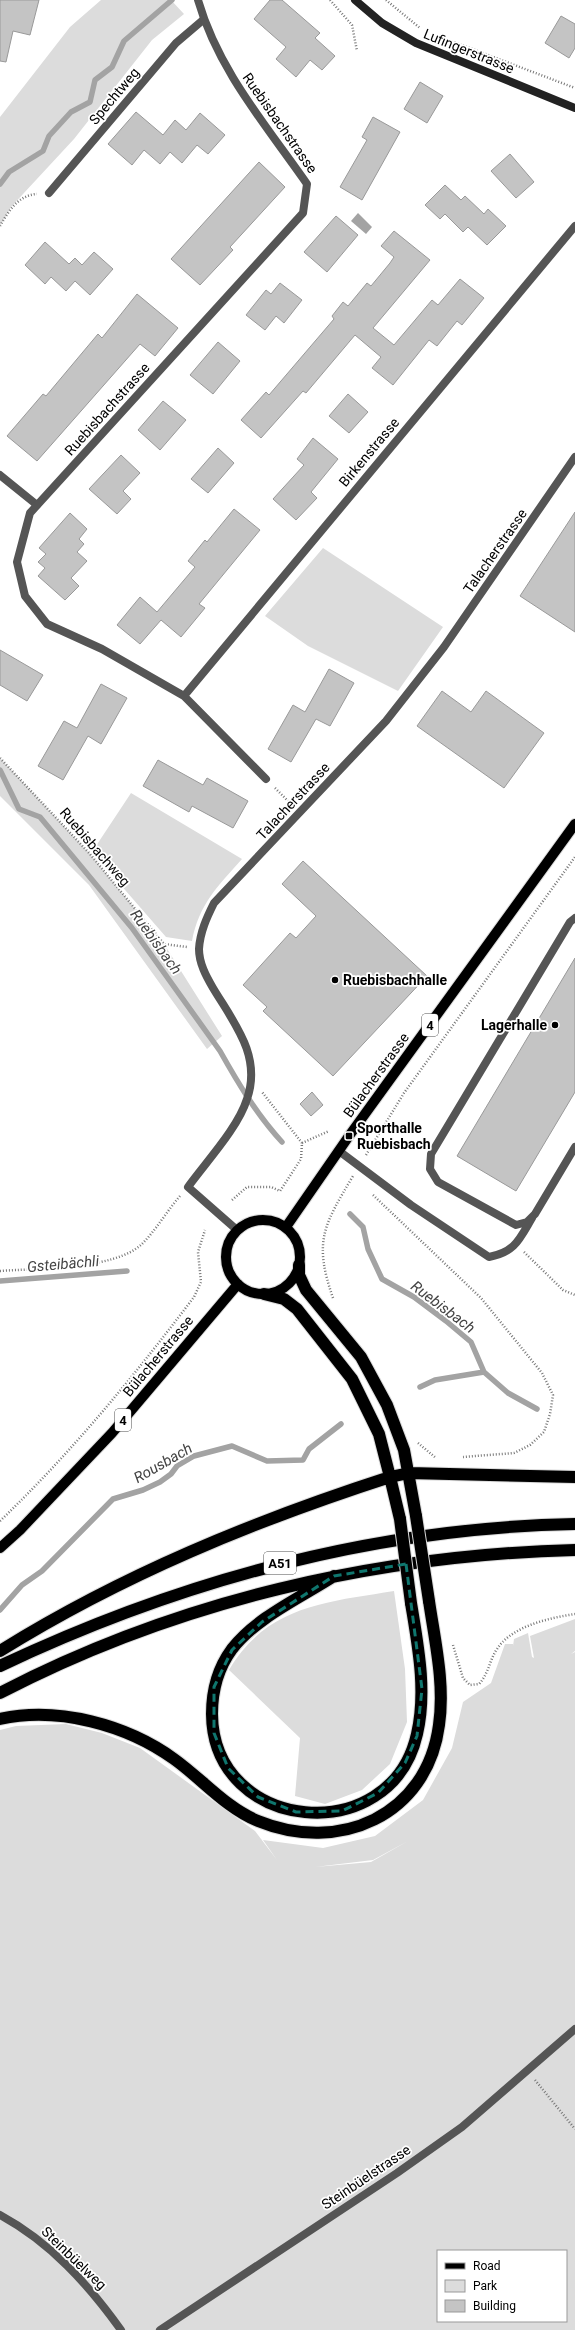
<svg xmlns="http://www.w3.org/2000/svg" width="575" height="2330" viewBox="0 0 575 2330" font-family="Roboto,sans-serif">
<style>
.green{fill:#dcdcdc;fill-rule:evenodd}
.water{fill:#a3a3a3}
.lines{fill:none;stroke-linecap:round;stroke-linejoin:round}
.stream{stroke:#a3a3a3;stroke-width:5.5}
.building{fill:#c4c4c4;stroke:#999}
.primary-casing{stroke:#dbdbdb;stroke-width:12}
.motorway-casing{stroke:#dbdbdb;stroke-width:14}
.path{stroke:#777;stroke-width:2.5;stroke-dasharray:1 2;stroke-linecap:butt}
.service{stroke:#555;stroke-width:8}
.minor{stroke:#555;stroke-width:8}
.secondary{stroke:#222;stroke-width:8}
.primary{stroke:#000;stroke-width:10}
.motorway{stroke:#000;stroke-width:12}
.motorway-bridge-casing{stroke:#dbdbdb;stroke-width:14;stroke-linecap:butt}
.motorway-bridge{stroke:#000;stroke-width:12}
.marked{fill:none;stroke:#0f766e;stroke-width:3;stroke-dasharray:8 5;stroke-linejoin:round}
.poi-dot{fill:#000;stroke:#fff;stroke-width:1.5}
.labels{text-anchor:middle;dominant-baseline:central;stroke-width:3.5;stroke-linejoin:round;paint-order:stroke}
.shield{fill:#fff;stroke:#4c4c4c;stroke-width:1}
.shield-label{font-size:13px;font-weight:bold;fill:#000}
.street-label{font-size:14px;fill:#000;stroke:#fff}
.poi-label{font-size:14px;font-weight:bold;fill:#000;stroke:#fff;text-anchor:start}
.water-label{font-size:15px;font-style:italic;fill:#444;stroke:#fff}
</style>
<rect width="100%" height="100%" fill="#fff"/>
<path class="green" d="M 101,0 L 171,0 L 184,14 L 152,40 L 74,139 L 11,207 L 0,226 L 0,117 L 70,27 Z
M 323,548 L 443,627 L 398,691 L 308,646 L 265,616 Z
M 0,758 L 90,854 L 164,944 L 222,1036 L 207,1049 L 89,885 L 0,796 Z
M 131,793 L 242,859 C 218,886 199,904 192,941 L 166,937 L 92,852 Z
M 394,1591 L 405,1669 L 407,1722 L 390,1764 L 362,1790 L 325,1804 L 295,1796 L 300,1738 L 229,1670 C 267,1605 328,1602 394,1591 Z
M 575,1619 L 575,1651 L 571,1654 L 575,1652 L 575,2330 L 0,2330 L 0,1730 L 16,1726 L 66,1724 L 102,1733 L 140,1748 L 255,1831 L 277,1860 L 263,1840 L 323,1848 L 375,1836 L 423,1800 L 452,1748 L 463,1702 L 491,1683 L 505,1644 L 513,1644 L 513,1646 L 514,1639 L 528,1633 L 532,1657 L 534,1658 L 530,1636 ZM 408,1841 L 371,1862 L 315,1867 L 373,1860 ZM 438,2251 L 566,2251 L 566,2321 L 438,2321 Z"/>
<path class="water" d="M 358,213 L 372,227 L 366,234 L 351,221 Z"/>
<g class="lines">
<path class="stream" d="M 0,184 L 9,172 L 43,151 L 49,136 L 71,112 L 90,102 L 95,80 L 112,67 L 124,41 L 172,0
M 0,770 L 19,809 L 40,817 L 132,928 L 220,1051 C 238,1083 257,1115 282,1142
M 350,1214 L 363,1227 L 368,1249 L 382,1279 L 414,1297 L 446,1321 L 471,1342 L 484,1372 L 508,1393 L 537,1409
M 0,1281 L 127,1271
M 420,1387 L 435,1380 L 484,1372
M 0,1610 L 22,1585 L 42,1571 L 113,1499 L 143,1490 L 160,1482 L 171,1474 L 177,1466 L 194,1456 L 232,1446 L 267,1461 L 303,1460 L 309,1449 L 341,1424"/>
</g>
<path class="building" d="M 0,0 L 39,0 L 30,35 L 13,31 L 6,62 L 0,61 Z
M 270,0 L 282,0 L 320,33 L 315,38 L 335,56 L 322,70 L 310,60 L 296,77 L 276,59 L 286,47 L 254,19 Z
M 561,16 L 575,24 L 575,48 L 569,58 L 545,43 Z
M 420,82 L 443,96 L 427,123 L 404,109 Z
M 136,112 L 163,135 L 175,120 L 186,130 L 200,113 L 225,135 L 208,154 L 197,145 L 182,163 L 170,152 L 160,164 L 144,150 L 132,165 L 108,144 Z
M 373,117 L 400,132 L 362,200 L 340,187 L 367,140 L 362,137 Z
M 510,154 L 534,182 L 516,198 L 491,171 Z
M 259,162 L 285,187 L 230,247 L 233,250 L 200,285 L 171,259 Z
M 445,185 L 461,200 L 465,196 L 484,214 L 488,209 L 506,226 L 487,245 L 468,227 L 463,232 L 445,214 L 440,219 L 425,205 Z
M 336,216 L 358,235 L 327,272 L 304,252 Z
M 394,231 L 430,260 L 373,328 L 394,345 L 432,300 L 438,305 L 460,279 L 484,298 L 462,325 L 457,321 L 437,346 L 429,340 L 393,385 L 372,368 L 381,357 L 355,335 L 306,393 L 303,391 L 261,438 L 241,420 L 266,392 L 269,395 L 334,319 L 332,316 L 343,302 L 348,306 L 367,283 L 371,286 L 390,263 L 394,257 L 381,246 Z
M 45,242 L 69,264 L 75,258 L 82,265 L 94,252 L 113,269 L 90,295 L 75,281 L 66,291 L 51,277 L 45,284 L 25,265 Z
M 280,283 L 302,300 L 284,323 L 276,316 L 265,330 L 246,315 L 266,290 L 271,294 Z
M 137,294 L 178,328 L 155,356 L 140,344 L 37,461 L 7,436 L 43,394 L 46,396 L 98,334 L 102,338 Z
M 218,342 L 240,361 L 213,394 L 190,375 Z
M 348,394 L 368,412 L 349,433 L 329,416 Z
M 163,401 L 186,420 L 160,450 L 138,430 Z
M 313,438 L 338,459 L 311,492 L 317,498 L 296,520 L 273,499 L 304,465 L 297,459 Z
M 218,448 L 234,463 L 208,493 L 191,479 Z
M 121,455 L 140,473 L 123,491 L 131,499 L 117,514 L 89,489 Z
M 234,509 L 260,530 L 199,604 L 205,608 L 181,637 L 161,620 L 140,644 L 117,625 L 140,597 L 157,612 L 195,567 L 188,561 L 205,540 L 207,542 Z
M 575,512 L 575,632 L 520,596 Z
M 70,513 L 87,529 L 79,539 L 84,544 L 77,552 L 87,561 L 71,578 L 79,586 L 65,600 L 38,576 L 45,568 L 38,562 L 46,554 L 39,548 Z
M 0,650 L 43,675 L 27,701 L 0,685 Z
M 329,669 L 354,683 L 330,726 L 316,719 L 291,762 L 268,749 L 293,705 L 305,712 Z
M 101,684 L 127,698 L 101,744 L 88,736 L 63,780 L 38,766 L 64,721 L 77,728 Z
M 442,691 L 471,712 L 486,691 L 544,733 L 504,788 L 417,726 Z
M 158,760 L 203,785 L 207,778 L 248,801 L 233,828 L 192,806 L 189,812 L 143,786 Z
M 303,861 L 427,976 L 333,1076 L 263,1011 L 267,1007 L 243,985 L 290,933 L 296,938 L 316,916 L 282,884 Z
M 575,958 L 575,1092 L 516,1191 L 457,1156 Z
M 312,1092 L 323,1105 L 311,1116 L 300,1104 Z"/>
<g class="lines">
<g class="primary-casing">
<path id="primary" d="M226 1257a37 37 0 1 1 74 0a37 37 0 1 1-74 0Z
M 286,1227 L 349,1136 L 575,824
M 0,1548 L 20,1530 L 112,1433 L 238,1284"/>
</g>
<g class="motorway-casing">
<path id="motorway" d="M 299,1265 L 299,1275 L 306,1290 L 361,1357 L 387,1405 L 404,1450 L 416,1516
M 400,1519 L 390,1477 L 409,1473 L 575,1477
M 334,1576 C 300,1598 257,1617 232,1649 C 218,1668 212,1691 212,1714 C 213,1833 391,1850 417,1734 C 427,1691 418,1646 411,1603
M 0,1651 C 122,1575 254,1521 390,1477 L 379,1434 L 352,1379 L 297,1309 L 284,1299 L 264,1294
M 0,1666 C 182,1580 372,1528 575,1524
M 0,1693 C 177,1601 376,1555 575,1550
M 0,1719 C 58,1706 127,1725 174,1759 C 202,1779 226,1808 258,1821 C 339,1854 427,1816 439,1725 C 445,1684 435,1642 429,1601"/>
</g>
<path class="path" d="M 330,0 L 352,25 L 357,51
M 386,0 L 420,28
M 446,39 L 575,88
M 0,226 C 8,212 18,195 37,194
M 0,758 L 90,854 L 164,944 L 187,947
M 275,788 L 290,803
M 302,1143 L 329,1131
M 366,1155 L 404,1093 L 575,857
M 373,1195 L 481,1298 L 542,1373 L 553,1395 L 550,1414 L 544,1432 L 530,1445 L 514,1453 L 463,1457
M 232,1200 L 247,1187 L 271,1187 L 280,1191 L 301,1159 L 302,1143 L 262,1092
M 524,1252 L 563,1290 L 575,1295
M 0,1271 C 38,1268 114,1270 142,1244 C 156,1230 167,1211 180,1196
M 333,1298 C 313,1241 324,1225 353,1176
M 418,1443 L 436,1458
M 0,1521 C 72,1452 134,1376 194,1297 L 201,1282 L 198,1252 L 205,1230
M 453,1645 L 463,1678 L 470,1685 L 479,1684 C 489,1673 489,1661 497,1649 C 512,1626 549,1618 575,1614
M 535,2080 L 575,2129"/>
<path class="service" d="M 49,193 L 176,43 L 203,20
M 0,475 L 37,505
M 575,918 L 570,922 L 431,1154 L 430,1169 L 438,1182 L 516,1225 L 527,1222 L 535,1214 L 575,1147
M 339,1151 L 411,1205 L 489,1257 C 515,1252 519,1240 532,1218"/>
<path class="minor" d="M 198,0 C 218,70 266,125 307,184 L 303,213 L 30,513 L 17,562 L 25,596 L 47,624 L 102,649 L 184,696 L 266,779
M 184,696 L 575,226
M 237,1230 L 188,1187 C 206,1162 238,1128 247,1099 C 262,1056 234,1023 213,988 C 206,976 199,963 199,949 C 200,932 207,917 214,903 L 386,721 L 444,647 L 575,457
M 0,2215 C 50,2242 88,2284 121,2330
M 160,2330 L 397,2173 L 462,2127 L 575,2029"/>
<path class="secondary" d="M 355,0 L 382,23 L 416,43 L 575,108"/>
<use href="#primary" class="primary"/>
<use href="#motorway" class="motorway"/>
<g class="motorway-bridge-casing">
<path id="motorway-bridge" d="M 416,1516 L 429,1601
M 400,1519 L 411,1603"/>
</g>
<use href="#motorway-bridge" class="motorway-bridge"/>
</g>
<path class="marked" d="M 406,1564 L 422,1689 L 417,1736 L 405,1763 L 378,1793 L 342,1811 L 296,1812 L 258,1797 L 228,1768 L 214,1733 L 214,1687 L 232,1650 L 262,1622 L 334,1576 Z"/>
<g class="poi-dot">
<circle cx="335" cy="980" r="4"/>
<circle cx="555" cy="1025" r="4"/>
<rect x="345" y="1132" width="8" height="8" rx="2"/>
</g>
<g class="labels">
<g class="shield">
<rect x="422" y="1014" width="16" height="22" rx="3"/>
<rect x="115" y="1409" width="16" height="22" rx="3"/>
<rect x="264" y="1552" width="32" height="22" rx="3"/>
</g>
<g class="shield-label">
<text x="430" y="1025">4</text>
<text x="123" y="1420">4</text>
<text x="280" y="1563">A51</text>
</g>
<g class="street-label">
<text transform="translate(469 51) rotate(22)">Lufingerstrasse</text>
<text transform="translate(114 96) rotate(-50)">Spechtweg</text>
<text transform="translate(280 123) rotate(55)">Ruebisbachstrasse</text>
<text transform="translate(107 409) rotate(-48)">Ruebisbachstrasse</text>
<text transform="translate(369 452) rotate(-50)">Birkenstrasse</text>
<text transform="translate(495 551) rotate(-55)">Talacherstrasse</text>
<text transform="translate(293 801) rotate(-47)">Talacherstrasse</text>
<text transform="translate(95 847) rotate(49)">Ruebisbachweg</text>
<text transform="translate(376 1075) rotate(-54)">Bülacherstrasse</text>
<text transform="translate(158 1356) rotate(-50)">Bülacherstrasse</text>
<text transform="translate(366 2177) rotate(-34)">Steinbüelstrasse</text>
<text transform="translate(74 2258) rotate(44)">Steinbüelweg</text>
</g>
<g class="poi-label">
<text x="343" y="980">Ruebisbachhalle</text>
<text x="547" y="1025" text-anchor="end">Lagerhalle</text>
<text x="357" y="1128">Sporthalle<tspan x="357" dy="16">Ruebisbach</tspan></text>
</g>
<g class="water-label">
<text transform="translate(156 942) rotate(54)">Ruebisbach</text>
<text transform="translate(63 1264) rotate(-5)">Gsteibächli</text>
<text transform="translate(443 1307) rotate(37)">Ruebisbach</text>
<text transform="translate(163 1463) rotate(-30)">Rousbach</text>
</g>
</g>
<rect x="437" y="2250" width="130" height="72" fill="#ffffff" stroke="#999999"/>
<rect x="445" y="2263" width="20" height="6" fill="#000000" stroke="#999999"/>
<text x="473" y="2270" font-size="12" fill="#000000">Road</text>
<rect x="445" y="2280" width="20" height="12" fill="#dcdcdc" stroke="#999999"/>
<text x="473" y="2290" font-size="12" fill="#000000">Park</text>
<rect x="445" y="2300" width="20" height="12" fill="#c4c4c4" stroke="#999999"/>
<text x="473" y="2310" font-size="12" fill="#000000">Building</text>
</svg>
